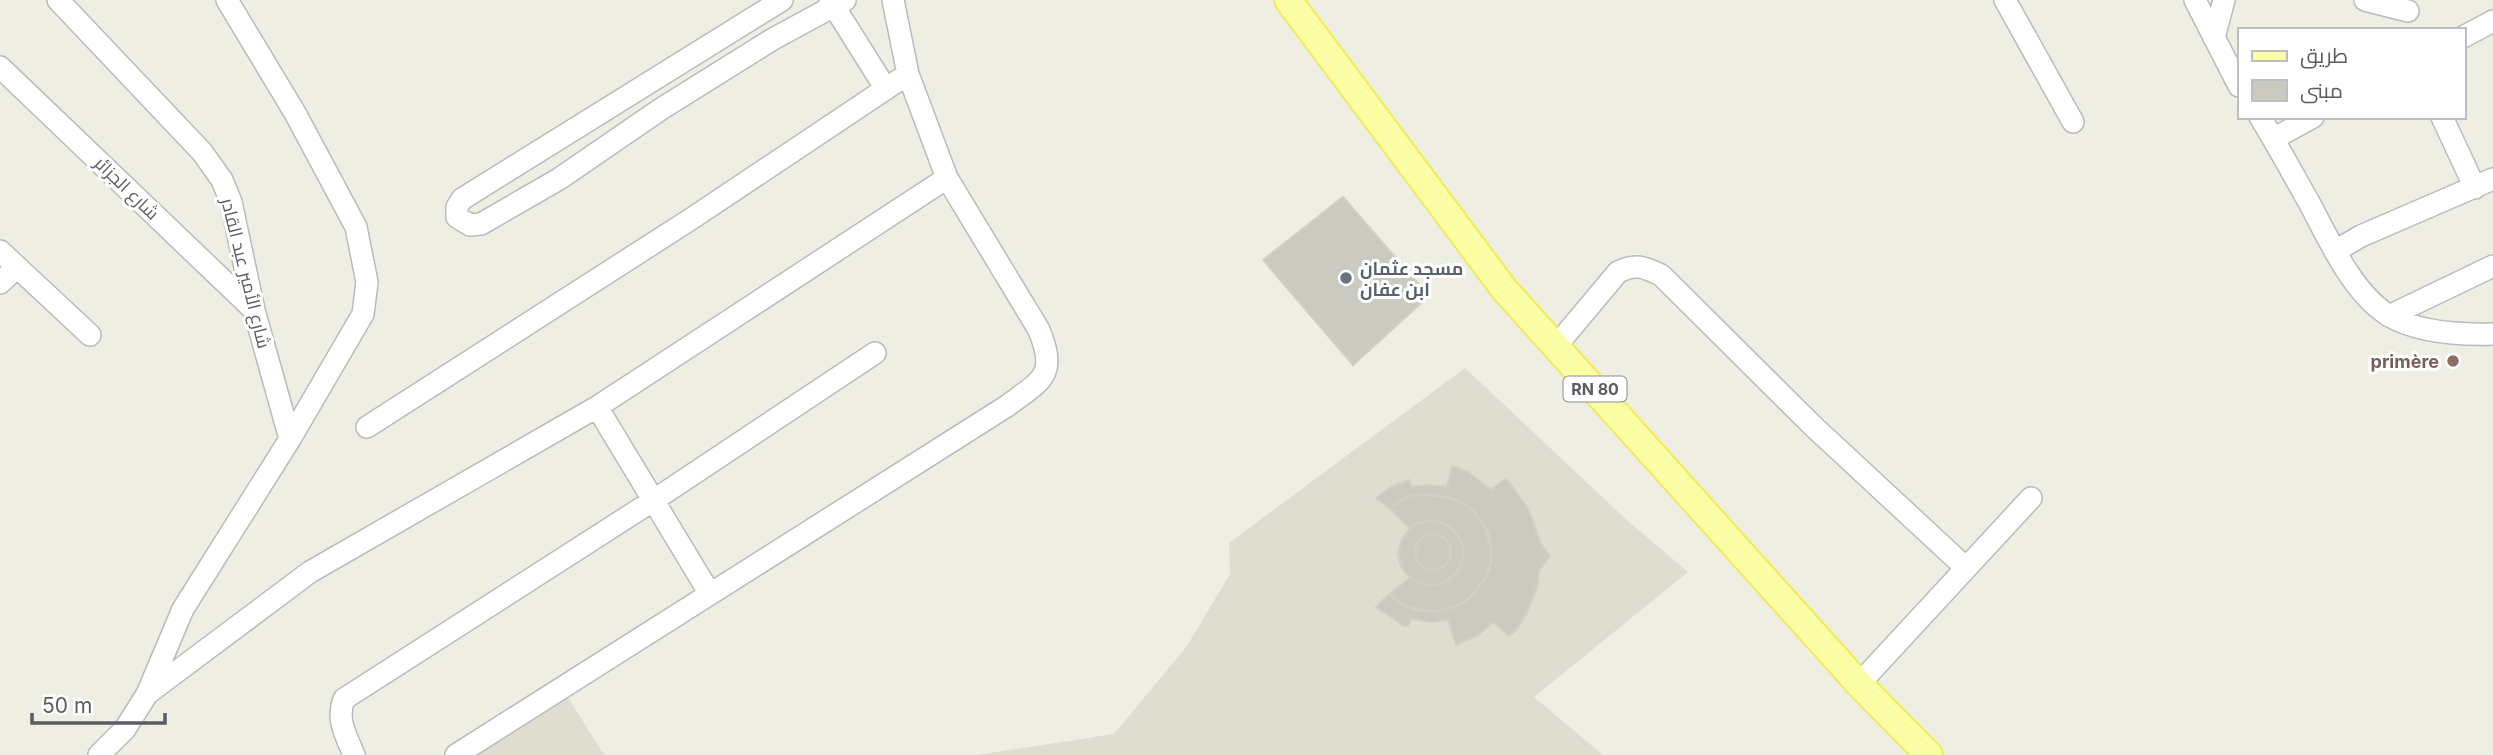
<svg xmlns="http://www.w3.org/2000/svg" width="2493" height="755" viewBox="0 0 2493 755" font-family="Inter,Cairo,sans-serif">
<style>
.education{fill:#deddd0}
.building{fill:#cacac1;stroke:#d2d1c0;stroke-width:2}
.lines{fill:none;stroke-linecap:round;stroke-linejoin:round}
.minor-casing{stroke:#babbc1;stroke-width:24}
.major-casing{stroke:#f3ea56;stroke-width:30}
.minor{stroke:#fff;stroke-width:21}
.major{stroke:#faffa6;stroke-width:26}
.worship-dot{fill:#6b7280;stroke:#fff;stroke-width:2.5}
.education-dot{fill:#8d6e63;stroke:#fff;stroke-width:2.5}
.labels{text-anchor:middle;dominant-baseline:central;stroke-width:6;stroke-linejoin:round;paint-order:stroke}
.shield{fill:#fff;stroke:#8c8d92;stroke-width:2}
.shield-label{font-size:16px;font-weight:bold;fill:#5a5c63}
.street-label{font-size:18px;fill:#5a5c63;stroke:#fff}
.worship-label{font-size:18px;font-weight:bold;fill:#5b616d;stroke:#fff;text-anchor:start}
.education-label{font-size:18px;font-weight:bold;fill:#785e54;stroke:#fff;text-anchor:end}
</style>
<rect width="100%" height="100%" fill="#eeeee2"/>
<path class="education" d="M 1465,368 L 1629,522 L 1688,572 L 1534,697 L 1603,755 L 977,755 L 1114,734 L 1187,646 L 1230,574 L 1229,543 Z
M 567,696 L 604,755 L 470,755 Z"/>
<path class="building" d="M 1343,197 L 1429,296 L 1353,365 L 1263,260 Z
M 1452,466 L 1468,472 L 1491,490 L 1505,479 L 1510,483 L 1528,509 L 1541,544 L 1550,556 L 1539,571 L 1537,587 L 1527,612 L 1516,630 L 1509,636 L 1493,622 L 1477,636 L 1456,645 L 1448,620 L 1432,622 L 1411,619 L 1408,626 L 1404,626 L 1376,607 L 1389,594 L 1399,602 L 1415,610 L 1434,612 L 1451,608 L 1468,600 L 1485,579 L 1491,562 L 1489,535 L 1480,519 L 1466,505 L 1448,497 L 1419,495 L 1409,496 L 1389,508 L 1376,498 L 1391,487 L 1409,480 L 1412,487 L 1429,485 L 1447,487 Z
M 1429,494 L 1457,500 L 1474,511 L 1485,527 L 1492,553 L 1489,571 L 1474,594 L 1460,605 L 1434,612 L 1407,607 L 1389,594 L 1410,578 L 1401,567 L 1398,553 L 1402,539 L 1410,528 L 1389,508 L 1409,496 Z
M1399 553a32 32 0 1 1 64 0a32 32 0 1 1-64 0Z
M1415 552a18 18 0 1 1 36 0a18 18 0 1 1-36 0Z"/>
<g class="lines">
<g class="minor-casing">
<path id="minor" d="M 58,0 L 202,152 L 222,180 L 231,202 L 254,310 L 290,439
M 782,0 L 462,199 L 457,207 L 457,217 L 470,225 L 481,224 L 559,179 L 661,109 L 773,39 L 845,0
M 830,0 L 886,89
M 2005,0 L 2073,122
M 2195,0 L 2239,86
M 2365,0 L 2408,11
M 2463,37 L 2493,21
M 2214,38 L 2224,0
M 0,67 L 254,310
M 2260,117 C 2278,146 2294,176 2311,206 C 2330,242 2353,293 2388,315 C 2418,333 2459,335 2493,334
M 2442,117 L 2475,188
M 2273,139 L 2313,117
M 0,251 L 90,335
M 2335,251 L 2361,236 L 2493,179
M 0,283 L 17,267
M 2389,316 L 2493,266
M 1556,346 L 1618,272 C 1636,263 1644,267 1661,275 L 1813,426 L 1966,568
M 597,407 L 710,594
M 367,427 L 691,219 L 908,74
M 1859,684 L 2031,498
M 147,694 L 310,572 L 597,407 L 947,178
M 99,755 L 125,729 L 147,694 L 183,609 L 290,439 L 363,314 L 367,282 L 356,227 L 295,113 L 227,0
M 354,755 C 346,735 336,720 344,699 L 654,500 L 875,353
M 456,755 L 1007,406 C 1041,380 1058,377 1039,330 L 947,178 L 908,74 L 893,0"/>
</g>
<g class="major-casing">
<path id="major" d="M 1288,0 L 1504,289 L 1859,684 L 1929,755"/>
</g>
<use href="#minor" class="minor"/>
<use href="#major" class="major"/>
</g>
<circle class="worship-dot" cx="1346" cy="278" r="7"/>
<circle class="education-dot" cx="2453" cy="361" r="7"/>
<g class="labels">
<rect class="shield" x="1563.5" y="376.5" width="63" height="25" rx="5"/>
<g class="shield-label">
<text x="1595" y="389">RN 80</text>
</g>
<g class="street-label">
<text transform="translate(127 188) rotate(44)">شارع الجزائر</text>
<text transform="translate(246 273) rotate(76)">شارع الأمير عبد القادر</text>
</g>
<g class="worship-label">
<text x="1360" y="268">مسجد عثمان<tspan x="1360" dy="21">ابن عفان</tspan></text>
</g>
<g class="education-label">
<text x="2439" y="361">primère</text>
</g>
</g>
<rect x="2238" y="28" width="228" height="91" fill="#ffffff" stroke="#bdbec1" stroke-width="2"/>
<rect x="2252" y="51" width="35" height="10" fill="#faffa6" stroke="#bdbec1" stroke-width="2"/>
<text x="2300" y="63" font-size="21" fill="#5a5c63">طريق</text>
<rect x="2252" y="80" width="35" height="21" fill="#cacac1" stroke="#bdbec1" stroke-width="2"/>
<text x="2300" y="98" font-size="21" fill="#5a5c63">مبنى</text>
<path d="M32 713v10h133v-10" fill="none" stroke="#5a5c63" stroke-width="3.5"/>
<text x="42" y="713" font-size="21" fill="#5a5c63" stroke="#ffffff" stroke-width="5" paint-order="stroke">50 m</text>
</svg>
